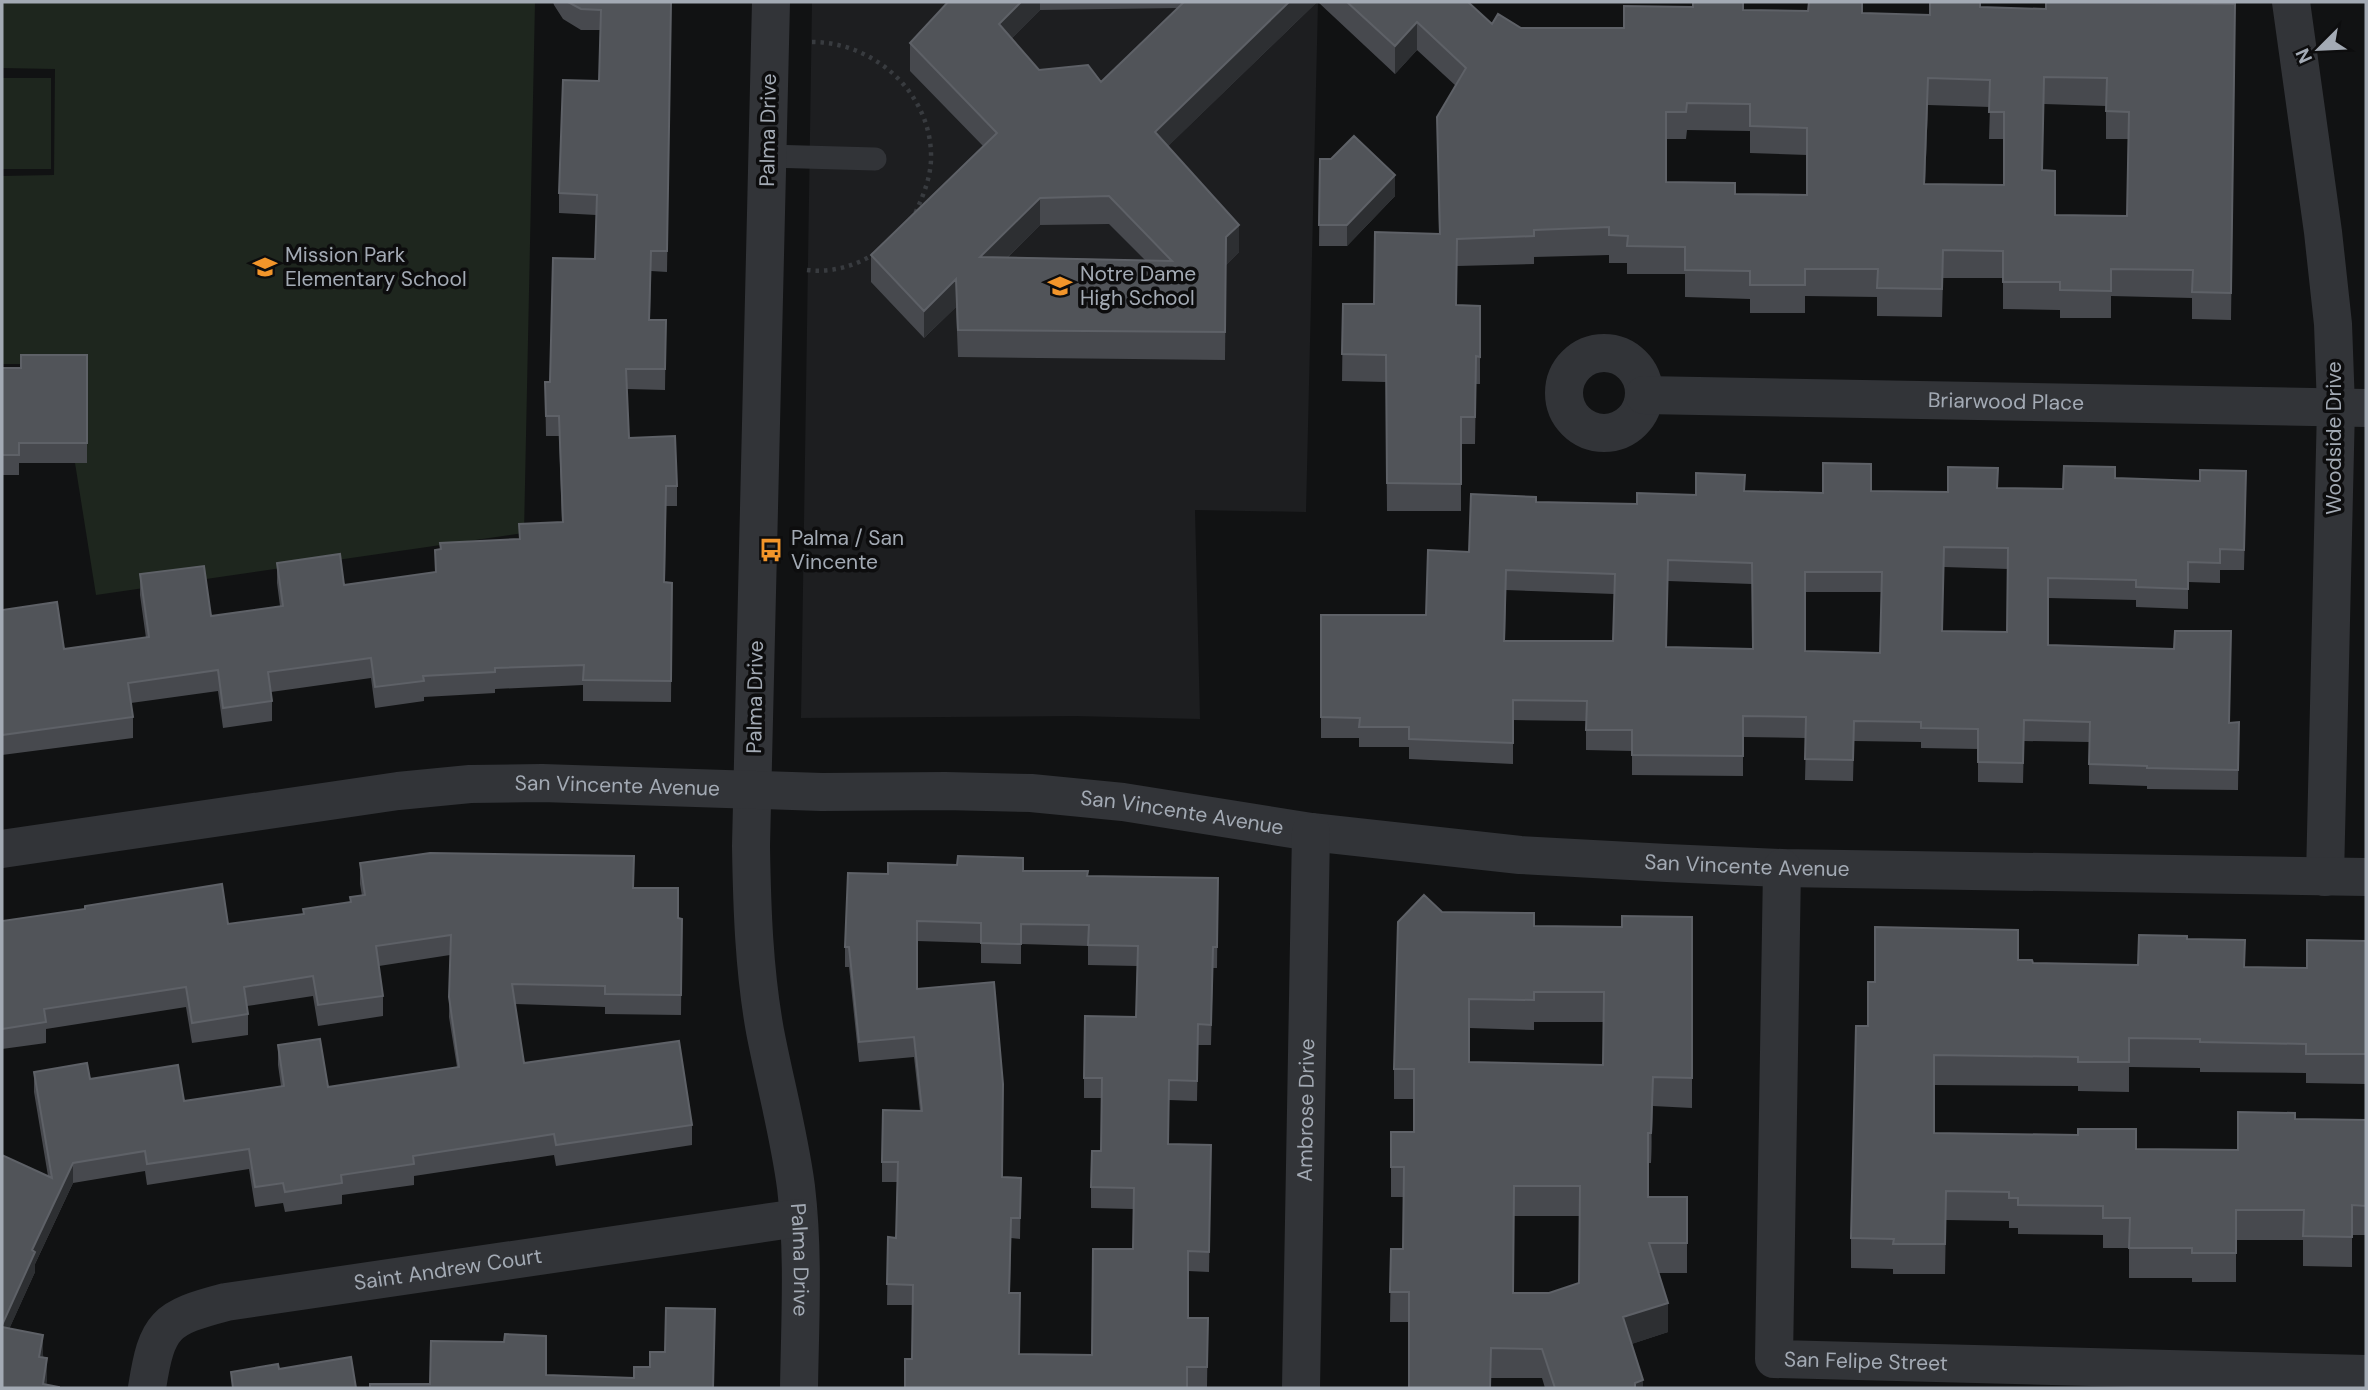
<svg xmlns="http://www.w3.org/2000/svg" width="2368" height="1390" viewBox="0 0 2368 1390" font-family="'DM Sans',sans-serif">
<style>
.built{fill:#1d1e20}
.green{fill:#1e261e}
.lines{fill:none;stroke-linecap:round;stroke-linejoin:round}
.path{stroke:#383b3f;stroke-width:4.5;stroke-dasharray:3.5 5;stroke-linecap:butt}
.lane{stroke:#323438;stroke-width:23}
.street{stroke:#323438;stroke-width:38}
.wall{fill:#47494e;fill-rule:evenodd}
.shaded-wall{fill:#2d2f32}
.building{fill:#515459;stroke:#5e6167;stroke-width:2;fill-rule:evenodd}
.labels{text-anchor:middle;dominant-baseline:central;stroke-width:7;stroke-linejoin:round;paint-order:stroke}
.street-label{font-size:21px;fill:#a3aab4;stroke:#0d0d0e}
.poi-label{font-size:21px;fill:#a3aab4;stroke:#0d0d0e;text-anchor:start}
</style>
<rect width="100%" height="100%" fill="#111213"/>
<path class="built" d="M 812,2 L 1318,2 L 1306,512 L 1195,510 L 1200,719 L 1075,716 L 801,718 Z"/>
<path class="green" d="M 2,2 L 535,2 L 524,533 L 96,595 L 75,463 L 87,463 L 87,364 L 2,364 L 2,176 L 54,175 L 55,69 L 2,68 Z
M 2,78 L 51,78 L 51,169 L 2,169 Z"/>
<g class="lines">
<path class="path" d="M 812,42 C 873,42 929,91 931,153 C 932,176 923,196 914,216
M 807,270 C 832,273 855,266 876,253"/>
<path class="lane" d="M 768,156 L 875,159"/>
<g class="street">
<path id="s1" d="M 771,2 L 751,846 C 752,908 754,970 765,1031 C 775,1083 789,1134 796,1187 C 804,1254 800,1321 799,1388"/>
<path d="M 2291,2 L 2323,232 L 2333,324 L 2336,407 L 2325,877"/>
<circle cx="1604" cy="393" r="40"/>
<path id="s2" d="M 1644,395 L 2366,408"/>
<path id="s3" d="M 2,849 L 398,791 L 470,784 L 542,783 L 822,792 L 945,791 L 1031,793 L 1123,802 L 1311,832 L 1520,855 L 1667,863 L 1782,868 L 2366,877"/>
<path id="s4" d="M 1782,868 L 1774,1359 L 2366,1374"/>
<path id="s5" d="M 147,1388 C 157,1324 165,1318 226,1302 L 798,1218"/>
<path id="s6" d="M 1301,1388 L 1311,832"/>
</g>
</g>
<path class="wall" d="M 553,2 L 671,2 L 667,272 L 651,271 L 650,320 L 666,320 L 665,390 L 627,389 L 629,438 L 677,486 L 677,506 L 666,506 L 665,582 L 672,583 L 671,702 L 583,701 L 583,685 L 495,689 L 495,693 L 424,697 L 424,701 L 375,708 L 371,678 L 271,692 L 272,701 L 272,721 L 223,728 L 218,691 L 131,703 L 133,717 L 133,738 L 2,755 L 2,610 L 64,649 L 146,638 L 140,595 L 140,574 L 211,616 L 280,606 L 277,583 L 277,563 L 344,585 L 435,572 L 435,550 L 440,549 L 440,543 L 519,539 L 562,522 L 559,436 L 546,436 L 545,382 L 550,382 L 595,259 L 596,215 L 559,213 L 559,193 L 599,81 L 600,30 L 581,30 L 563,19 L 554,5 Z
M 948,2 L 1317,2 L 1168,146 L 1239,252 L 1226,265 L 1225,360 L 958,357 L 956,307 L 924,338 L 871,282 L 871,255 L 983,146 L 910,71 L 910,43 ZM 1178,8 L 1101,82 L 1039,70 L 1011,39 L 1040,10 ZM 1109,224 L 1145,260 L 1008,257 L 1040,225 Z
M 1318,2 L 1468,2 L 1492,24 L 1521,28 L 1624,28 L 1743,10 L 1930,15 L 1980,7 L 2046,9 L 2094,3 L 2235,31 L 2231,320 L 2192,319 L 2192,298 L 2111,296 L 2111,318 L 2060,318 L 2060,310 L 2003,309 L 2003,278 L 1943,278 L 1942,317 L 1877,316 L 1877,297 L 1805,296 L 1805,313 L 1750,313 L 1750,299 L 1685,297 L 1685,274 L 1627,274 L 1627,263 L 1609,263 L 1609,255 L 1534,257 L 1534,264 L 1457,266 L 1456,305 L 1480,306 L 1480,384 L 1476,384 L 1475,444 L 1461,444 L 1461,511 L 1387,511 L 1386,382 L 1342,381 L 1343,304 L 1374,304 L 1439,234 L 1437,117 L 1456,86 L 1417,50 L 1395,74 ZM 2044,104 L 2106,106 L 2106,139 L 2128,139 L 2127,216 L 2055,215 L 2042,170 ZM 1928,105 L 1990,107 L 1989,139 L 2004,139 L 2004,185 L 1925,184 ZM 1687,130 L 1750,131 L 1750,153 L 1807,155 L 1807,195 L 1735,194 L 1666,182 L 1666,139 L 1686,139 Z
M 1320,159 L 1395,196 L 1347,246 L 1319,246 Z
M 87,355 L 87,463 L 19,463 L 19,475 L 2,475 L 2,368 L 21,368 Z
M 2115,478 L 2246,491 L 2244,570 L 2220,570 L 2220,583 L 2188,582 L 2188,609 L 2136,607 L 2136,600 L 2048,598 L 2048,645 L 2230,723 L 2239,722 L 2238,790 L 2147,789 L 2147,786 L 2089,784 L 2089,742 L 2024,741 L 2023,783 L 1978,782 L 1978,749 L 1921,748 L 1921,742 L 1854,741 L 1853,781 L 1805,780 L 1806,738 L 1743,737 L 1743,776 L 1632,775 L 1632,751 L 1586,750 L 1586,721 L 1513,720 L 1513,764 L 1409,759 L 1409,747 L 1359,747 L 1359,738 L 1321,738 L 1321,615 L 1426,615 L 1469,552 L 1536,502 L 1637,504 L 1696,495 L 1745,491 L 1823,493 L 1871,491 L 1948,492 L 1998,488 L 2063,489 ZM 1944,567 L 2008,569 L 2007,632 L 1942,631 ZM 1668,581 L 1752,584 L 1753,649 L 1666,647 ZM 1506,590 L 1614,594 L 1613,641 L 1505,641 ZM 1805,592 L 1881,592 L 1880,653 L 1805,651 Z
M 360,863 L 633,888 L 678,918 L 682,919 L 681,1015 L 605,1014 L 605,1007 L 515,1004 L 524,1063 L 692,1125 L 692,1145 L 556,1166 L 554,1155 L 414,1176 L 414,1185 L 342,1195 L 342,1204 L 285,1212 L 283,1203 L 255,1207 L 249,1169 L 147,1185 L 145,1171 L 73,1183 L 35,1264 L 35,1272 L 9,1329 L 43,1355 L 47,1378 L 46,1385 L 2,1388 L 2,1155 L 48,1176 L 34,1092 L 34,1072 L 90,1079 L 184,1101 L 281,1086 L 278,1065 L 278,1045 L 328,1087 L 457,1067 L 449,1017 L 450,955 L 379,966 L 383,996 L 383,1016 L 318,1026 L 313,996 L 247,1006 L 248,1014 L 248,1035 L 192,1043 L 186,1007 L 46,1029 L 46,1043 L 2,1049 L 2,921 L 228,924 L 303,914 L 303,909 L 350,902 L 350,897 L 362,896 L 360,884 Z
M 1023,871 L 1088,876 L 1218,878 L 1217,968 L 1213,968 L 1211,1045 L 1198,1045 L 1197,1101 L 1169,1100 L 1169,1144 L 1211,1145 L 1209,1272 L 1188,1271 L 1188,1318 L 1208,1318 L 1207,1387 L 1187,1387 L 912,1359 L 913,1305 L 887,1305 L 888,1237 L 896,1238 L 897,1182 L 882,1182 L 882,1162 L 920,1111 L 914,1057 L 859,1062 L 849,967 L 845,967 L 845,947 L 888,874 ZM 917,941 L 981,943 L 981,963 L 1021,964 L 1021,944 L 1088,946 L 1088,965 L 1137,966 L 1136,1017 L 1084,1078 L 1084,1098 L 1102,1098 L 1101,1151 L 1091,1187 L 1091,1208 L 1133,1209 L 1133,1249 L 1092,1355 L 1019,1354 L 1010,1293 L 1011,1238 L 1020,1239 L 1021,1178 L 1002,1177 L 917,989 Z
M 1442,912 L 1534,926 L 1622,927 L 1692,917 L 1692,1108 L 1653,1106 L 1651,1163 L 1648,1163 L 1648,1197 L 1687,1197 L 1687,1273 L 1659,1273 L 1668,1332 L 1631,1344 L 1643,1388 L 1545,1388 L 1542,1378 L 1491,1378 L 1409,1322 L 1390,1322 L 1391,1249 L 1403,1249 L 1403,1197 L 1391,1197 L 1391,1132 L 1414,1132 L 1414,1099 L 1394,1099 L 1394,1069 ZM 1534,1022 L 1604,1022 L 1603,1065 L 1469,1062 L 1469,1028 L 1534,1030 ZM 1514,1216 L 1580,1216 L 1579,1283 L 1549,1293 L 1513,1293 Z
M 2187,939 L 2245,967 L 2307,968 L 2366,941 L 2366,1084 L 2306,1083 L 2306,1073 L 2200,1072 L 2200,1068 L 2129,1067 L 2129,1092 L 2078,1091 L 2078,1086 L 1934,1085 L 1934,1133 L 2136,1149 L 2238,1150 L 2295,1119 L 2366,1120 L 2366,1235 L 2352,1235 L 2352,1267 L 2303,1266 L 2303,1240 L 2236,1240 L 2236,1282 L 2192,1282 L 2192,1278 L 2129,1278 L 2129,1248 L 2103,1248 L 2103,1235 L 2018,1234 L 2018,1228 L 2009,1228 L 2009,1221 L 1946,1220 L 1945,1274 L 1893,1274 L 1893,1269 L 1851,1268 L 1851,1238 L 1868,1026 L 1875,982 L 2018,960 L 2033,963 L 2138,965 Z"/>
<path class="shaded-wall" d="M 1021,2 L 1040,2 L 1040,10 L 999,51 L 999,24 Z
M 1289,2 L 1317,2 L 1155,159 L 1155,132 Z
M 1417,22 L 1417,50 L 1395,74 L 1395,46 Z
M 1928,78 L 1928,105 L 1924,211 L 1924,184 Z
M 1395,175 L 1395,196 L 1347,246 L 1347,225 Z
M 1040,198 L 1040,225 L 980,284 L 980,257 Z
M 1239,225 L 1239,252 L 1226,265 L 1225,360 L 1226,237 Z
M 956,279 L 956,307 L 924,338 L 924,311 Z
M 1653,1077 L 1653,1106 L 1651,1163 L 1651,1133 Z
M 73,1163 L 73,1183 L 35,1264 L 35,1272 L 2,1345 L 2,1325 L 32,1250 Z
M 1668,1303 L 1668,1332 L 1623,1347 L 1623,1317 Z
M 43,1335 L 43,1355 L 39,1377 L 39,1357 Z
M 47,1358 L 47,1378 L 46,1388 L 43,1384 Z
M 1643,1380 L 1643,1388 L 1635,1388 L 1635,1383 Z"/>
<path class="building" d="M 568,2 L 671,2 L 667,251 L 651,251 L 649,320 L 666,320 L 665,369 L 626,369 L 629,438 L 675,436 L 677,486 L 666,486 L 664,582 L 672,583 L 671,681 L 583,680 L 584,665 L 495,668 L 495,672 L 423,676 L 424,681 L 375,687 L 371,658 L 268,672 L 272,701 L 223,708 L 218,670 L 128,683 L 133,717 L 2,735 L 2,610 L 57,602 L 64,649 L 149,637 L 140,574 L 204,566 L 211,616 L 283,606 L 277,563 L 340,554 L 344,585 L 436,572 L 435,550 L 441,549 L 440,543 L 520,539 L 519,524 L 563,522 L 559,416 L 546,416 L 545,382 L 550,382 L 553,258 L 595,259 L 597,195 L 559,193 L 563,80 L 599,81 L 601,10 L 581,9 Z
M 948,2 L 1021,2 L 999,24 L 1039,70 L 1088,65 L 1101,82 L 1184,2 L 1289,2 L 1155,132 L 1239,225 L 1226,237 L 1225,332 L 958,330 L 956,279 L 924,311 L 871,255 L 997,133 L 910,43 ZM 1109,196 L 1172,261 L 980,257 L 1040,198 Z
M 1347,2 L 1468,2 L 1492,24 L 1498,14 L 1521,28 L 1624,28 L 1624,6 L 1693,7 L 1693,2 L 1743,2 L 1743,10 L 1808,11 L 1809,2 L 1862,2 L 1862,13 L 1930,15 L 1930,2 L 1980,2 L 1980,7 L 2046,9 L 2046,2 L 2235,4 L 2231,293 L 2192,292 L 2193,270 L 2111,269 L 2111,291 L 2060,290 L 2060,282 L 2003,282 L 2003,251 L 1943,250 L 1942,289 L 1877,288 L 1878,269 L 1805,269 L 1805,285 L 1750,285 L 1750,271 L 1685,270 L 1685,247 L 1627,246 L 1628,236 L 1609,235 L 1609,227 L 1534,230 L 1534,236 L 1457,239 L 1456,305 L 1480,306 L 1480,357 L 1476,356 L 1475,417 L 1461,417 L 1461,484 L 1387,483 L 1386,355 L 1342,354 L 1343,304 L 1374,304 L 1375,232 L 1440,234 L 1437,117 L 1466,68 L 1417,22 L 1395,46 ZM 2044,77 L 2107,78 L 2106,111 L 2129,112 L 2127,216 L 2055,215 L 2055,171 L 2042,170 ZM 1928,78 L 1990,80 L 1989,112 L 2004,112 L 2004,185 L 1924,184 ZM 1687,103 L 1750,104 L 1750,126 L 1807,128 L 1807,195 L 1735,194 L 1735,183 L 1666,182 L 1666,112 L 1686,112 Z
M 1354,136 L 1395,175 L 1347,225 L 1319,225 L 1320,159 L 1331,159 Z
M 21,355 L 87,355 L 87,443 L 19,443 L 19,455 L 2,455 L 2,368 L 21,368 Z
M 1823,463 L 1871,464 L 1871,491 L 1948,492 L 1948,467 L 1998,468 L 1997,488 L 2063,489 L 2064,466 L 2115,467 L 2115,478 L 2200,481 L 2200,470 L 2246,471 L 2244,550 L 2220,549 L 2220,563 L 2188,562 L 2188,589 L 2136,587 L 2136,580 L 2048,578 L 2048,645 L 2174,649 L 2175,631 L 2231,631 L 2229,723 L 2239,722 L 2238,770 L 2147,768 L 2147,766 L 2089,764 L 2090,722 L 2024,720 L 2023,763 L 1978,762 L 1978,729 L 1921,728 L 1921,722 L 1854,721 L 1853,760 L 1805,759 L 1806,717 L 1743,716 L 1743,756 L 1632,755 L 1632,730 L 1586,730 L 1587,701 L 1513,700 L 1513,743 L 1409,739 L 1409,727 L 1359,727 L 1360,718 L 1321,717 L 1321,615 L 1426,615 L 1428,550 L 1469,552 L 1471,494 L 1536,497 L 1536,502 L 1637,504 L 1637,493 L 1696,495 L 1696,473 L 1745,475 L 1744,491 L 1823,493 ZM 1944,547 L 2008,548 L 2007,632 L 1942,631 ZM 1668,560 L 1752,563 L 1753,649 L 1666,647 ZM 1506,570 L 1615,574 L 1613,641 L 1504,641 ZM 1805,572 L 1882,572 L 1880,653 L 1805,651 Z
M 430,853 L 634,856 L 633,888 L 678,888 L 678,918 L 682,919 L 681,995 L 605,994 L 605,986 L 512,984 L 524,1063 L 679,1041 L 692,1125 L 556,1145 L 554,1134 L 413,1156 L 414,1164 L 341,1175 L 342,1183 L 285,1192 L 283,1183 L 255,1187 L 249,1149 L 147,1164 L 145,1151 L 73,1163 L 32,1250 L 35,1252 L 2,1325 L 2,1155 L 52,1178 L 34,1072 L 87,1063 L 90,1079 L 178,1065 L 184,1101 L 284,1086 L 278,1045 L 320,1039 L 328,1087 L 459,1067 L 449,997 L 451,935 L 376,946 L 383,996 L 318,1005 L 313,976 L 244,987 L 248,1014 L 192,1023 L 186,987 L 44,1009 L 46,1022 L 2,1029 L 2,921 L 85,909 L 85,906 L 222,884 L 228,924 L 304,914 L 303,909 L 351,902 L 350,897 L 365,895 L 360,863 Z
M 958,856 L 1023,858 L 1023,871 L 1088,871 L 1087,876 L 1218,878 L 1217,947 L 1213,947 L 1211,1025 L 1198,1024 L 1197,1081 L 1169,1080 L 1168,1144 L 1211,1145 L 1209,1252 L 1188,1251 L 1188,1318 L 1208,1318 L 1207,1367 L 1187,1367 L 1187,1388 L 905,1388 L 905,1359 L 912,1359 L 913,1285 L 887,1284 L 888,1237 L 896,1238 L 898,1162 L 882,1162 L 883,1110 L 922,1111 L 914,1037 L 859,1042 L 849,947 L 845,947 L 848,873 L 888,874 L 888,863 L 957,865 ZM 917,921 L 981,923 L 981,943 L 1021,944 L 1021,924 L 1089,925 L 1088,945 L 1138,946 L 1136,1017 L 1085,1016 L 1084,1078 L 1102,1078 L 1101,1151 L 1092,1151 L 1091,1187 L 1134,1188 L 1133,1249 L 1093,1249 L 1092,1355 L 1019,1354 L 1020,1293 L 1009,1293 L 1011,1218 L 1020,1218 L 1021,1178 L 1002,1177 L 1003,1084 L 994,982 L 917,989 Z
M 1424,895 L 1442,912 L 1534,913 L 1534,926 L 1622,927 L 1622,916 L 1692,917 L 1692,1078 L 1653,1077 L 1651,1133 L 1648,1133 L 1648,1197 L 1687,1197 L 1687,1243 L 1649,1243 L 1668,1303 L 1623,1317 L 1643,1380 L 1635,1383 L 1635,1388 L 1555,1388 L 1542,1349 L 1491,1348 L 1490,1388 L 1409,1388 L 1409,1292 L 1390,1292 L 1391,1249 L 1403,1249 L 1404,1167 L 1391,1167 L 1391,1132 L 1414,1132 L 1414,1069 L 1394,1069 L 1398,922 ZM 1534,992 L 1604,992 L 1603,1065 L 1469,1062 L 1469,999 L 1534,1000 ZM 1514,1186 L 1580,1186 L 1579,1283 L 1549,1293 L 1513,1293 Z
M 1875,927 L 2018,930 L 2018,960 L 2032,960 L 2033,963 L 2138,965 L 2139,935 L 2187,936 L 2187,939 L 2245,940 L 2244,967 L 2307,968 L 2307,940 L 2366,941 L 2366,1054 L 2306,1054 L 2306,1044 L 2200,1042 L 2200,1039 L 2129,1038 L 2129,1062 L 2078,1062 L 2078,1057 L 1934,1055 L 1934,1133 L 2078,1135 L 2078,1129 L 2136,1129 L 2136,1149 L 2238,1150 L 2238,1112 L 2295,1113 L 2295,1119 L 2366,1120 L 2366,1206 L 2352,1205 L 2352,1237 L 2303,1236 L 2304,1210 L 2236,1210 L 2236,1253 L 2192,1253 L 2192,1248 L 2129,1248 L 2130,1218 L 2103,1218 L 2103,1206 L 2018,1205 L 2018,1198 L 2009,1198 L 2009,1192 L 1946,1191 L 1945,1244 L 1893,1244 L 1894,1239 L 1851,1238 L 1856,1026 L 1868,1026 L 1868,982 L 1875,982 Z
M 666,1308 L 715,1309 L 713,1388 L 370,1388 L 370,1384 L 430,1384 L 431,1341 L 504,1342 L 505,1334 L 546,1336 L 546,1375 L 634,1378 L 634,1367 L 650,1367 L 650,1352 L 665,1352 Z
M 2,1327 L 43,1335 L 39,1357 L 47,1358 L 43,1384 L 59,1387 L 59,1388 L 2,1388 Z
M 351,1357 L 356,1388 L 233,1388 L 231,1372 L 278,1364 L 279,1369 Z"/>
<defs>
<g id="school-bare" transform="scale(1.89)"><path d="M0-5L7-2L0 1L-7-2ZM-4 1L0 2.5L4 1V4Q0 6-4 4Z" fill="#f2952a" stroke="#0d0d0e" stroke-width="2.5" paint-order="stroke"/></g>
<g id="bus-bare" transform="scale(1.89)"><path d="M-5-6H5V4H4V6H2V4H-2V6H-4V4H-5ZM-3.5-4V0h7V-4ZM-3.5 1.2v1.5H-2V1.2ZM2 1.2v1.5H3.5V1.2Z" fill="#f2952a" stroke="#0d0d0e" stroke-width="2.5" paint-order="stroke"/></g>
</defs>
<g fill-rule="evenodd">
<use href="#school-bare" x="265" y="267"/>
<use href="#school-bare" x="1060" y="286"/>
<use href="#bus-bare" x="771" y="550"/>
</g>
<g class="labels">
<g class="street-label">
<text transform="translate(768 130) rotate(-89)">Palma Drive</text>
<text stroke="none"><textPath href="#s2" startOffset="362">Briarwood Place</textPath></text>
<text transform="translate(2334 438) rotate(-90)">Woodside Drive</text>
<text transform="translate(755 697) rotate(-89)">Palma Drive</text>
<text stroke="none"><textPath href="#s3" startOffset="620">San Vincente Avenue</textPath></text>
<text stroke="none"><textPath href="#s3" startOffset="1186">San Vincente Avenue</textPath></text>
<text stroke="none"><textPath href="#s3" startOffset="1754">San Vincente Avenue</textPath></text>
<text stroke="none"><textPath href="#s6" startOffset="278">Ambrose Drive</textPath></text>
<text stroke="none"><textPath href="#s1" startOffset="1262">Palma Drive</textPath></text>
<text stroke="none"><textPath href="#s5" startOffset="354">Saint Andrew Court</textPath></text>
<text stroke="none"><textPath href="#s4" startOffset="583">San Felipe Street</textPath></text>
</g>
<g class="poi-label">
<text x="285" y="255">Mission Park<tspan x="285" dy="24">Elementary School</tspan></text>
<text x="1080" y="274">Notre Dame<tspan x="1080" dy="24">High School</tspan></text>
<text x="791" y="538">Palma / San<tspan x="791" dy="24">Vincente</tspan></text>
</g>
</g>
<rect width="2368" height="1390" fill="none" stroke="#a3aab4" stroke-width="7"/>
<g transform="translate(2319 49) rotate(246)" stroke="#0d0d0e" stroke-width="5" paint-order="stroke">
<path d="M0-5L12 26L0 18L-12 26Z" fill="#a3aab4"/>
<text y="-10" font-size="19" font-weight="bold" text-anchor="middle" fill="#a3aab4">N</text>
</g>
</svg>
